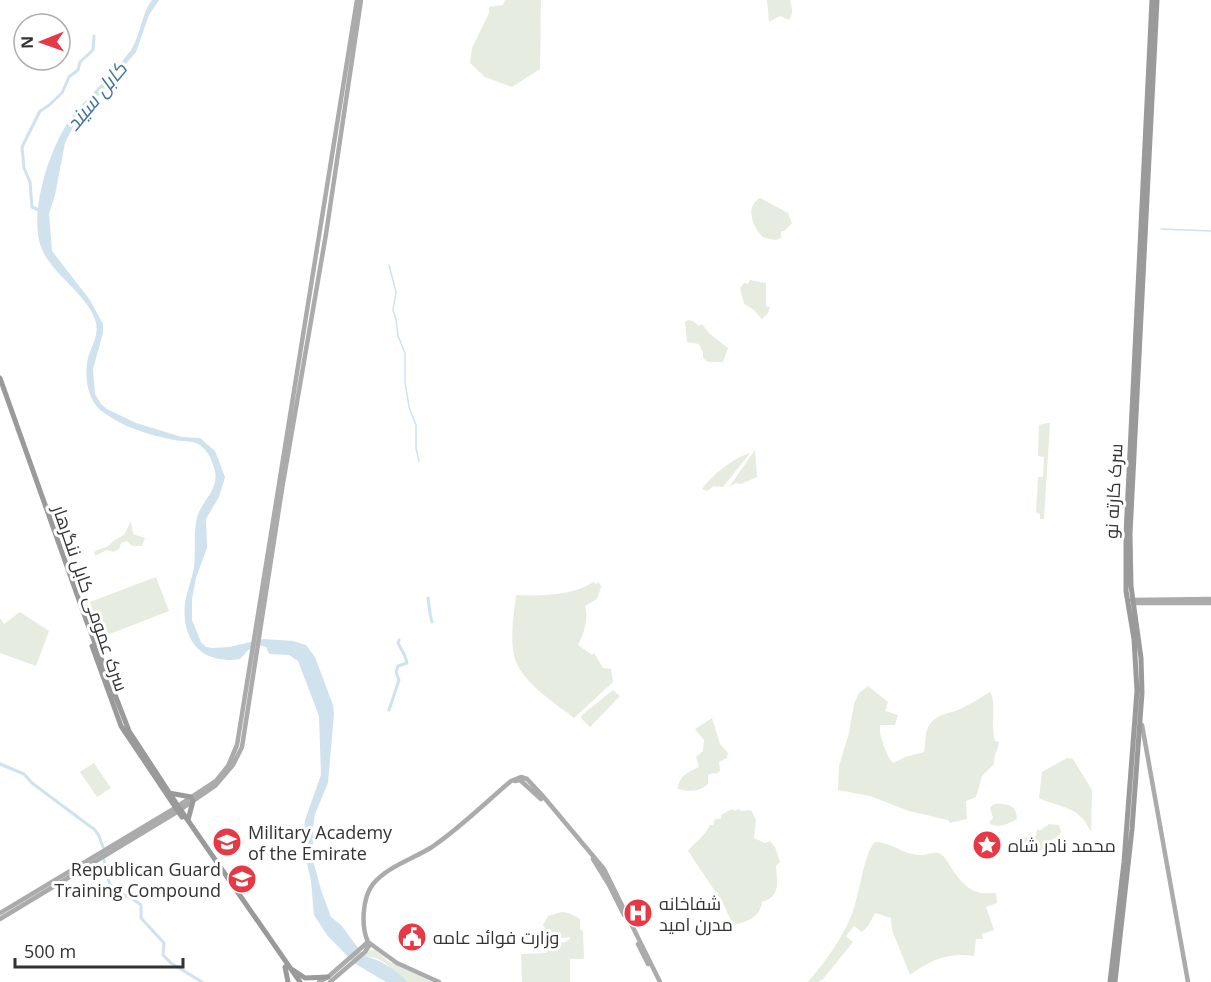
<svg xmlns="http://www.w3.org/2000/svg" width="1211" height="982" viewBox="0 0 1211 982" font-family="'Open Sans',Cairo,sans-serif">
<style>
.green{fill:#e6ecdf}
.water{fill:#cfe2ee}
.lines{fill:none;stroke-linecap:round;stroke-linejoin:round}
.stream{stroke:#cfe2ee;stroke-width:1.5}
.canal{stroke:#cfe2ee;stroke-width:3}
.major{stroke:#ababab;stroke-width:4.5}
.highway{stroke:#9a9a9a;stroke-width:5}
.labels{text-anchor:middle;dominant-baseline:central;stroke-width:6;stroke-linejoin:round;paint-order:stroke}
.street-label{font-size:18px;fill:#333;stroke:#fff}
.poi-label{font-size:18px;fill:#333;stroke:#fff;text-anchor:start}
.water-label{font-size:20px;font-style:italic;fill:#3f7597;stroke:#fff}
</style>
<rect width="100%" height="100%" fill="#fff"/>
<path class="green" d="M 505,0 L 541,0 L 540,69 L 512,87 L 485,77 L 470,63 L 472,48 L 489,13 L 489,7 L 503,5 Z
M 767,0 L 790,0 C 792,8 794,13 789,20 L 780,16 L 769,22 Z
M 760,198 L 788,213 L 792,223 L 784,231 L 781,231 L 781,238 L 776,240 L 764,238 C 753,228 744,207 760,198 Z
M 750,280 L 766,283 L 766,306 L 770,307 L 768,313 L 762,319 L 754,310 L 744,304 L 740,288 L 744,283 L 748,284 Z
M 688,320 L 693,321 L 699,326 L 702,324 L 710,334 L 728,348 L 723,362 L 708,362 L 703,358 L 703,352 L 699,344 L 687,342 L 685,322 Z
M 1047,423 L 1050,423 L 1044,519 L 1040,519 L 1040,514 L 1036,513 L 1038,477 L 1043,477 L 1044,457 L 1038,456 L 1039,425 Z
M 755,450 L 757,477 L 741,484 L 736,483 L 729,487 Z
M 750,453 L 723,487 L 714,486 L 707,491 L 702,489 C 712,475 733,458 750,453 Z
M 131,521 L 133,534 L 145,538 L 142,546 L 132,546 L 127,541 L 121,543 L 119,549 L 113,552 L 107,550 L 95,556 L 94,552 C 99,548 103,549 108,546 C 114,541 117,538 124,535 Z
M 156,577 L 169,611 L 102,637 L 90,602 Z
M 593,582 L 596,584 L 599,582 L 601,587 L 597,599 L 585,606 C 589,619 584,633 578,645 L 592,655 L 594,653 L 603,668 L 611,669 L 613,682 L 574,718 C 555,703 519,681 514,655 C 510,636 514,614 516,595 C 540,596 573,596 593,582 Z
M 20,612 L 49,631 L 36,666 L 0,653 L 0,618 L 4,624 Z
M 868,686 L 888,702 L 885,711 L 898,715 L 895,725 L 880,725 C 878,733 887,757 893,763 L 905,757 L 924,752 C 926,743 924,732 930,724 C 938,713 950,714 960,709 C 971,704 980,698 990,692 C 997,703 990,726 995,741 L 999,742 C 998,750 993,756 994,764 L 982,776 L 976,797 L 966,801 L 967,819 L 950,823 L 948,820 L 909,811 L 870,796 L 838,790 L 839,766 L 849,733 L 854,704 L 859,693 Z
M 613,690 L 620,696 L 590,727 L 581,718 L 582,715 Z
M 712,718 L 720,744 L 728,753 L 727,758 L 719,762 L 720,771 L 716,774 L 713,773 L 708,775 L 708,784 C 699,792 689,792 678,789 C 679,775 689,772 699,767 L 696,757 L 703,751 L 704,740 L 695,729 Z
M 1067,758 L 1073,759 L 1092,790 L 1091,831 C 1088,828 1087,823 1083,819 C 1072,806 1053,805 1039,798 L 1042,772 Z
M 94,763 L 111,788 L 97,797 L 80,772 Z
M 994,804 C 1007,803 1017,805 1017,819 C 1008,824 998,829 989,823 L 993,818 L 990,808 Z
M 732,809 L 735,811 L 738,809 L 742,811 L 751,810 L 756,820 L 754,838 L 765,843 L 770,841 L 775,847 L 780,862 L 776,866 C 777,883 781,896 762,902 C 760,918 746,922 733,925 L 723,903 L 688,851 C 695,842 704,837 710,825 L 713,825 L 715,819 L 721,819 L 721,815 Z
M 1049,824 L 1059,825 L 1061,832 L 1057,838 L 1052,839 L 1050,849 L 1020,852 L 1019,838 L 1036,836 L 1037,830 L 1041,830 Z
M 875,842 C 891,842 904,855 920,855 C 929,856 934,849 942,855 C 947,859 950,866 953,871 C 967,889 974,895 996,893 L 997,903 L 986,907 L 994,930 L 982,934 L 983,939 L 976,939 L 974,956 C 949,952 930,960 910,975 L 892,930 L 891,918 L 875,913 L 868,926 L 862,932 L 854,926 L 846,936 L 853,942 L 823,979 L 818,982 L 808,982 C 825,962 842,939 852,914 C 859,897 864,852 875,842 Z
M 562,912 L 569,913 L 580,919 L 580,929 L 583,931 L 584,959 L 570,959 L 570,982 L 522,982 L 521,954 L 547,953 L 546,935 C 555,939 559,947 570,939 L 570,937 L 562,938 L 548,934 L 543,925 L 548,916 Z
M 370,950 L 375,950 L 388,961 L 433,982 L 408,982 L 385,963 L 376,958 L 364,956 Z"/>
<path class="water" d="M 152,0 L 159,0 L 149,15 L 136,52 L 75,123 L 65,143 L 55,195 L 49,214 L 52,251 L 90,300 L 103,324 L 103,333 L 93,369 L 95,394 L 101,404 L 107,409 L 136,423 L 182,437 L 200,438 L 215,451 L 225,477 L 219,497 L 206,519 L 207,548 L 196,578 L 192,599 L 192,620 L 201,642 L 206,647 L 212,648 L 229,647 L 264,639 L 293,641 L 306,645 L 315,657 L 333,705 L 334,714 L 328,783 L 315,814 L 313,829 L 313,860 L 321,890 L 331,917 L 341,925 L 364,956 C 382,960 394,969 408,982 L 386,982 L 354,963 L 327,935 L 314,915 L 311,881 L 305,855 L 304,831 L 305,820 L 321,775 L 319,716 L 298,661 L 289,655 L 269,654 L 266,647 C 252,643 249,650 240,659 C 201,665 181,640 185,602 C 187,591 192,579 194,567 C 196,551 193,533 197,518 C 202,499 221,489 214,468 C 212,460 208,451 200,445 C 193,440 183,442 174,440 C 150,435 122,427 103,412 C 87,401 84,376 88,358 C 91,347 99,335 96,323 C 90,296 51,274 41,247 C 28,212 51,142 74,114 C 92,92 114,73 131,50 C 141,35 141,14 152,0 Z"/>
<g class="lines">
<path class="stream" d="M 1161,229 L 1211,231
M 389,265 L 396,292 L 393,310 L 396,319 L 398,336 L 405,353 L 405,382 L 409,407 L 416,425 L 416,448 L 419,461"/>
<path class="canal" d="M 39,210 L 32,207 L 30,182 L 24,168 L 22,147 L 40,111 L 48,106 L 62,93 L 69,77 L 78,70 L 80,62 L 93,50 L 94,36
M 428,598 L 430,613
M 430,614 L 432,622
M 389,710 L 399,680 L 396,672 L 398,666 L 407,663 L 405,656 L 398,643 L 399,640
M 0,764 L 24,774 L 32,783 L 95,830 L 99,836 L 103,847
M 104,860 C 106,869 107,886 116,891 C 126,897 131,896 141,905 L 141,918 L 164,943 L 163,955 L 171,963 L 202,982"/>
<path class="major" d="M 1132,600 L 1211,599
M 1133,603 L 1211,603
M 1142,725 L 1188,982
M 515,781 L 520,780 L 541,799
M 593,859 L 609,885 L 624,915
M 0,913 L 175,808 L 216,781 L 228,766 L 237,745 L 357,0
M 0,919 L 177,812 L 215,786 L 233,765 L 242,747 L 282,489 L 326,234 L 361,0
M 638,944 L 648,964
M 319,982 L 328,977 L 368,942
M 330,982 L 365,952 L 370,944
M 439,982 L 397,963 L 368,942 C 361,927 362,898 373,884 C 388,866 413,859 432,847 C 460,828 485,803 511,781 L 521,777 L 527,779 L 542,795 L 604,869 L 660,982"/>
<path class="highway" d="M 0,378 L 85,617 L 129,731 L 180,809 L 300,982
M 92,646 L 121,726 L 182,817
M 169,793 L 191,797
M 188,820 L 193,801
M 285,967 L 288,982
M 293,970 L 305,978 L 328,977
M 1110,982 L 1124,862 L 1137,691 L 1134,639 L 1126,591 L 1126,534 L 1152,0
M 1115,982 L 1132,829 L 1142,693 L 1141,658 L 1131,586 L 1130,534 L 1157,0"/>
</g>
<defs>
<g id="university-disc" transform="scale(1.5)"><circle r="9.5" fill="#e63946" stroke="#fff"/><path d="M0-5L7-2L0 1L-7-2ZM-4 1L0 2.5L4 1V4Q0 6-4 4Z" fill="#fff"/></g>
<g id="sight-disc" transform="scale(1.5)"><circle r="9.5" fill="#e63946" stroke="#fff"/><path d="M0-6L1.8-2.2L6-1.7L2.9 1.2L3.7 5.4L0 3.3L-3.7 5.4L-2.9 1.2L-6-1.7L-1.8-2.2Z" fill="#fff"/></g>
<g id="hospital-disc" transform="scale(1.5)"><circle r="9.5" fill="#e63946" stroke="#fff"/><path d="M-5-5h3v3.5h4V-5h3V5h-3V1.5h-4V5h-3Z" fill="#fff"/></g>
<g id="civic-disc" transform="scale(1.5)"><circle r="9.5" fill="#e63946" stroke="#fff"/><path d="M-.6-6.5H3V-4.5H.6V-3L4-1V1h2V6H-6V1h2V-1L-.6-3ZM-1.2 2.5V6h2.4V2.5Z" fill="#fff"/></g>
</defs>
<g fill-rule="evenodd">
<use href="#university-disc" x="227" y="842"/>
<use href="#sight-disc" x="987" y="845"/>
<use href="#university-disc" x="242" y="879"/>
<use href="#hospital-disc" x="638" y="913"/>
<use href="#civic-disc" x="412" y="937"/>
</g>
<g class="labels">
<g class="street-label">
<text transform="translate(1113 491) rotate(-87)">سرک کارته نو</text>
<text transform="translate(91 598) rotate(71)">سرک عمومی کابل ننگرهار</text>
</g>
<g class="poi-label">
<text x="248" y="832">Military Academy<tspan x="248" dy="21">of the Emirate</tspan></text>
<text x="1008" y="845">محمد نادر شاه</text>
<text x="221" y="869" text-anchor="end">Republican Guard<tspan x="221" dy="21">Training Compound</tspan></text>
<text x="659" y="903">شفاخانه<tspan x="659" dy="21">مدرن امید</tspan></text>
<text x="433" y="937">وزارت فوائد عامه</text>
</g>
<g class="water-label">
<text transform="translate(96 96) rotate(-50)">کابل سيند</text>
</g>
</g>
<g transform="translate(42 42) rotate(269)"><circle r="28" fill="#ffffff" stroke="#adadad" stroke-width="1.5"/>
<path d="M0-4.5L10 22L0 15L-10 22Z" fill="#e63946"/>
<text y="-9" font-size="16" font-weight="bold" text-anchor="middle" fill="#333333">N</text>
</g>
<path d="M15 958v9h168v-9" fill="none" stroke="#333333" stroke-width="3"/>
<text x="24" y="958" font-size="18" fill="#333333" stroke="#ffffff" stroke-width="4.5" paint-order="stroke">500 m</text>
</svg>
